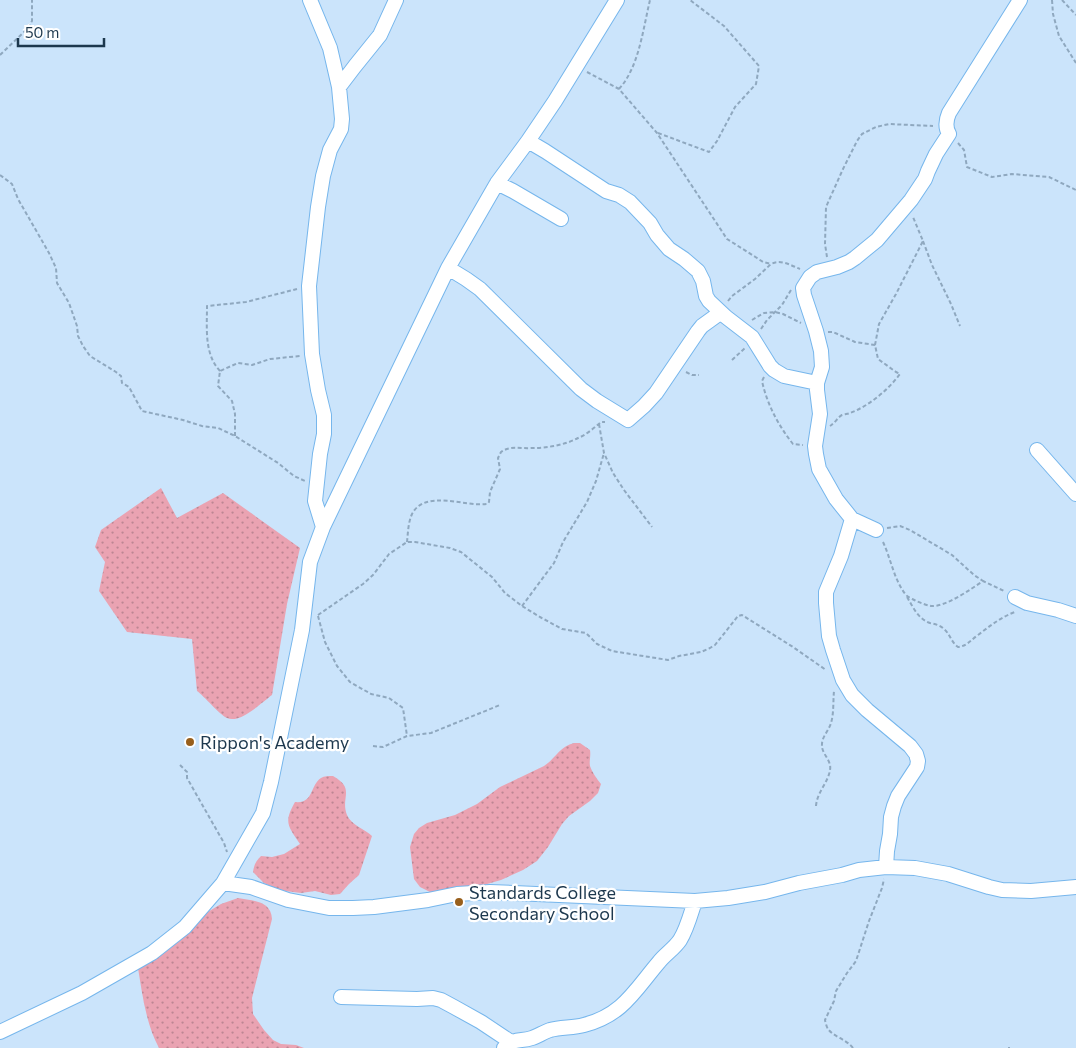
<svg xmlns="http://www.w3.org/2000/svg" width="1076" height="1048" viewBox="0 0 1076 1048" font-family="Commissioner,sans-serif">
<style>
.grass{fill:url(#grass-dots)}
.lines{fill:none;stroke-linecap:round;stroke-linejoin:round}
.minor-casing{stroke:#76b6ec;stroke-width:16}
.path{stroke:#8fa8bf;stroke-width:2;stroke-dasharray:4 2.5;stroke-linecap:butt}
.minor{stroke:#fff;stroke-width:14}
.poi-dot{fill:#985f1c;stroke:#fff;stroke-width:2}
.labels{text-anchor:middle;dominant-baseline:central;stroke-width:4.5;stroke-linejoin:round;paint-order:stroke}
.poi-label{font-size:18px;fill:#1d384e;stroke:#fff;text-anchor:start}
</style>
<defs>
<pattern id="grass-dots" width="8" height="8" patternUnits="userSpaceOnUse" patternTransform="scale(1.25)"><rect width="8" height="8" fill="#eaa3b2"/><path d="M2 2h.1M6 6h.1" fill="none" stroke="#bd8693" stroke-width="1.8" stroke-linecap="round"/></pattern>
</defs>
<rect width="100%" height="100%" fill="#cbe4fb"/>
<path class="grass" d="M 161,488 L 177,518 L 223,493 L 300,548 L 287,604 L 272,695 C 261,703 240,724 227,718 C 220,715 204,696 197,691 L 192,639 L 127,632 L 99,591 L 105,562 L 95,547 L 101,530 Z
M 574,743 L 580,743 L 590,750 C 591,756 589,761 590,766 C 592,772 597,779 601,784 L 598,793 L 590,801 L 569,816 L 562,824 L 548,847 L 537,861 L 523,870 L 501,880 L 480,886 L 430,892 L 420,887 L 414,879 L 410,847 L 414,834 L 419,828 L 427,823 L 455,815 L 477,804 L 500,787 L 544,766 C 555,759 560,746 574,743 Z
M 333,776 C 356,789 340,797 347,815 C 351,825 365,829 372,836 L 359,875 L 349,884 L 340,894 L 331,895 L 315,891 L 301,893 L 285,891 L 273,887 L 264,883 L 253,872 C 254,865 256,861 261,856 L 272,857 L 284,854 L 300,844 C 287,825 284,822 295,802 C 314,804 310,785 321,778 C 324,776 329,776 333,776 Z
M 238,898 C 252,901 271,900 272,919 L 252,998 L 253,1014 L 264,1030 L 273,1040 L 281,1044 L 296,1045 L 304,1048 L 159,1048 C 145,1022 142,991 137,962 L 206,913 L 221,904 Z"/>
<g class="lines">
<g class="minor-casing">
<path id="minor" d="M 310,0 L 330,48 L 339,87 L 342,119 L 341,129 L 330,150 L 323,176 L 318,207 L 309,286 L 312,354 L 318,390 L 324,415 L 324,434 L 320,454 L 315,501 L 323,527
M 339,87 L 355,66 L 380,35 L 396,0
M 528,141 L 545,151 L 606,191 L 619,195 L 630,202 L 650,223 L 657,235 L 669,249 L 684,259 L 698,271 L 703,281 L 706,296 L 709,301 L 726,317 L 752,337 L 770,366 L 774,370 L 784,376 L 817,383
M 497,183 L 513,191 L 561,219
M 448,268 L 466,279 L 480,289 L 581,389 L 597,401 L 628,420 L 644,406 L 656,393 L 698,331 L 702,326 L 720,313
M 1037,450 L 1076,494
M 852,519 L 876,530
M 1015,597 L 1027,603 L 1058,610 L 1076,616
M 886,867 L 887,851 L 890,834 L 891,817 L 894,806 L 898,796 L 917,767 L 918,761 L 916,754 L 910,746 L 867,710 L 852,695 L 843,680 L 833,650 L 829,636 L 826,603 L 826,592 L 841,556 L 852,519 L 836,499 L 819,469 L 816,454 L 815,446 L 820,414 L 817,390 L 817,383 L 822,367 L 821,351 L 816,331 L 804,295 L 803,288 L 810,277 L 817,272 L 837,267 L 849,262 L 855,258 L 877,240 L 911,200 L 925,179 L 928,171 L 936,154 L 949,134 C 945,127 946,120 949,113 L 1020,0
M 223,883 L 251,887 L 288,900 L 329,908 L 353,908 L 374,907 L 428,900 L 457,894 L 490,892 L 695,901 L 728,898 L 765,892 L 799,883 L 842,875 L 859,870 L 886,867 L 915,868 L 948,874 L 989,887 L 1002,890 L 1031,891 L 1076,887
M 341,997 L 417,999 L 433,998 L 441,1000 L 454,1007 L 481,1022 L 511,1042
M 0,1032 L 82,993 L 152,953 L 185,927 L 223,883 L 263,813 L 271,782 L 302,630 L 310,562 L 323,527 L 448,268 L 497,183 L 528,141 L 555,101 L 617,0
M 504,1048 C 516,1037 520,1042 532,1038 C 538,1036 544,1032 550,1030 C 561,1027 573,1028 584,1025 C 623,1015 635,990 659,962 C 665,954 674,949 680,940 C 687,929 691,913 695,901"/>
</g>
<path class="path" d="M 1052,0 L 1053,14 L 1059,36 L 1076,63
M 1062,0 L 1076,15
M 0,55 L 25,31 L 32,21 L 32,0
M 587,72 L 619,89 L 657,133 L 727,239 L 757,258 L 763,262 L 771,264
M 619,89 C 639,67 643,29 650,0
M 658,133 L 709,152 L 717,141 L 735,107 L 756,84 L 759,66 L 724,26 L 690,0
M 958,143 L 964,150 L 967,167 L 992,177 L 1012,174 L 1049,177 L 1076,190
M 0,175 L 12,184 L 18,199 L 49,253 L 56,268 L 57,283 L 69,303 L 77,326 L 78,336 L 83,346 L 90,356 L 116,372 L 121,376 L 122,383 L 129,387 L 142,411 L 183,420 L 202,426 L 218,428 L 235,436 L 278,463 L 294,476 L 305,481
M 923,241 L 932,265 L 951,304 L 960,326
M 827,257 L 825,244 L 826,207 L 843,169 L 857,141 L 862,134 L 876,127 L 889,124 L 933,126
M 728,301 L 732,296 L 755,279 L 771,264 C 781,259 790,265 800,269
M 752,320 L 764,313 L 775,312 L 783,314 L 801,323
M 761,329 L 767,320 L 782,305 L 791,290
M 828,332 L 833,332 L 855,342 L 875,345 L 878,359 L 896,372 L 900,374 C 888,390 869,406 850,413 C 848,414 845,414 842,415 C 838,417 835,423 830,426
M 875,345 L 879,324 L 896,294 L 923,241 L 913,217
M 732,360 L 745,348
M 220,371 C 204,354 207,328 207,306 L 246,302 L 297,289
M 686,372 L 692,375 L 699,375
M 764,377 L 762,381 C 767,404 778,425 793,444 L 803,445
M 599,424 L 604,453 L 613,473 L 624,490 L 652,527
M 235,436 L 235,414 L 232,401 L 218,386 L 220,371 L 238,363 L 252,365 L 270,359 L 300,356
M 887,528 L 900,526 L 910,530 L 952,555 L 974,575 L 983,581
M 407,542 C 408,533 408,523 412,514 C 425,489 465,507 487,504 L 489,502 L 490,492 L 500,469 L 498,458 L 501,452 C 511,445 520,449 532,448 C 547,448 565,445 578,438 C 586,435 594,428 601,422 L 605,422
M 883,542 C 891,559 894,580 906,595 C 909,598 913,599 916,601 C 921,603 926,605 931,606 C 946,607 971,589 983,581 L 1004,591
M 907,597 C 913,607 918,619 930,623 C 935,624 940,625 944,629 C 950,634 951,642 958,647 C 967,646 971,640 978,635 C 990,626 1001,617 1015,612
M 522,606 L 554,563 L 563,542 L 587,502 L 596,481 L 604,453
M 318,615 L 363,584 L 373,575 L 389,554 L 407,542 L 415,542 L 450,548 L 461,552 L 492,577 L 505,593 L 522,606 L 540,617 L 562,629 L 586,633 L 597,644 L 612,651 L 668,660 L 679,656 L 701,652 L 710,648 L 715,645 L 738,616 L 742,615 L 793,647 L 826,670
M 318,616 L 325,642 L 337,666 L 350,682 L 371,694 L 389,698 L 403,708 L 407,736
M 373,746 L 383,747 L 407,736 L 431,733 L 500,705
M 180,765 L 187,772 L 187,778 L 224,843 L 227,852
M 816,806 C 817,792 828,783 830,770 C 832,760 821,754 822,744 C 822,737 829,730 831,723 C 834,713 833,701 834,691
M 853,1048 C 846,1039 834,1037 828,1029 C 827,1028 825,1021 825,1020 L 834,1001 L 836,991 L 847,973 L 856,961 L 869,921 L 882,888 L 884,879
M 1009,1048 L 1009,1047"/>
<use href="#minor" class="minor"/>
</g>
<g class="poi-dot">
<circle cx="190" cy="742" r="5"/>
<circle cx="459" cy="902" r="5"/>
</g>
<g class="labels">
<g class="poi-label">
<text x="200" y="742">Rippon's Academy</text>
<text x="469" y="892">Standards College<tspan x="469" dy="21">Secondary School</tspan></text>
</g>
</g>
<path d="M18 38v8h86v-8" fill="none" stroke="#1d384e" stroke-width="2.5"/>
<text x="25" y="38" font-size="15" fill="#1d384e" stroke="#ffffff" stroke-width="4" paint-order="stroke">50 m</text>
</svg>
